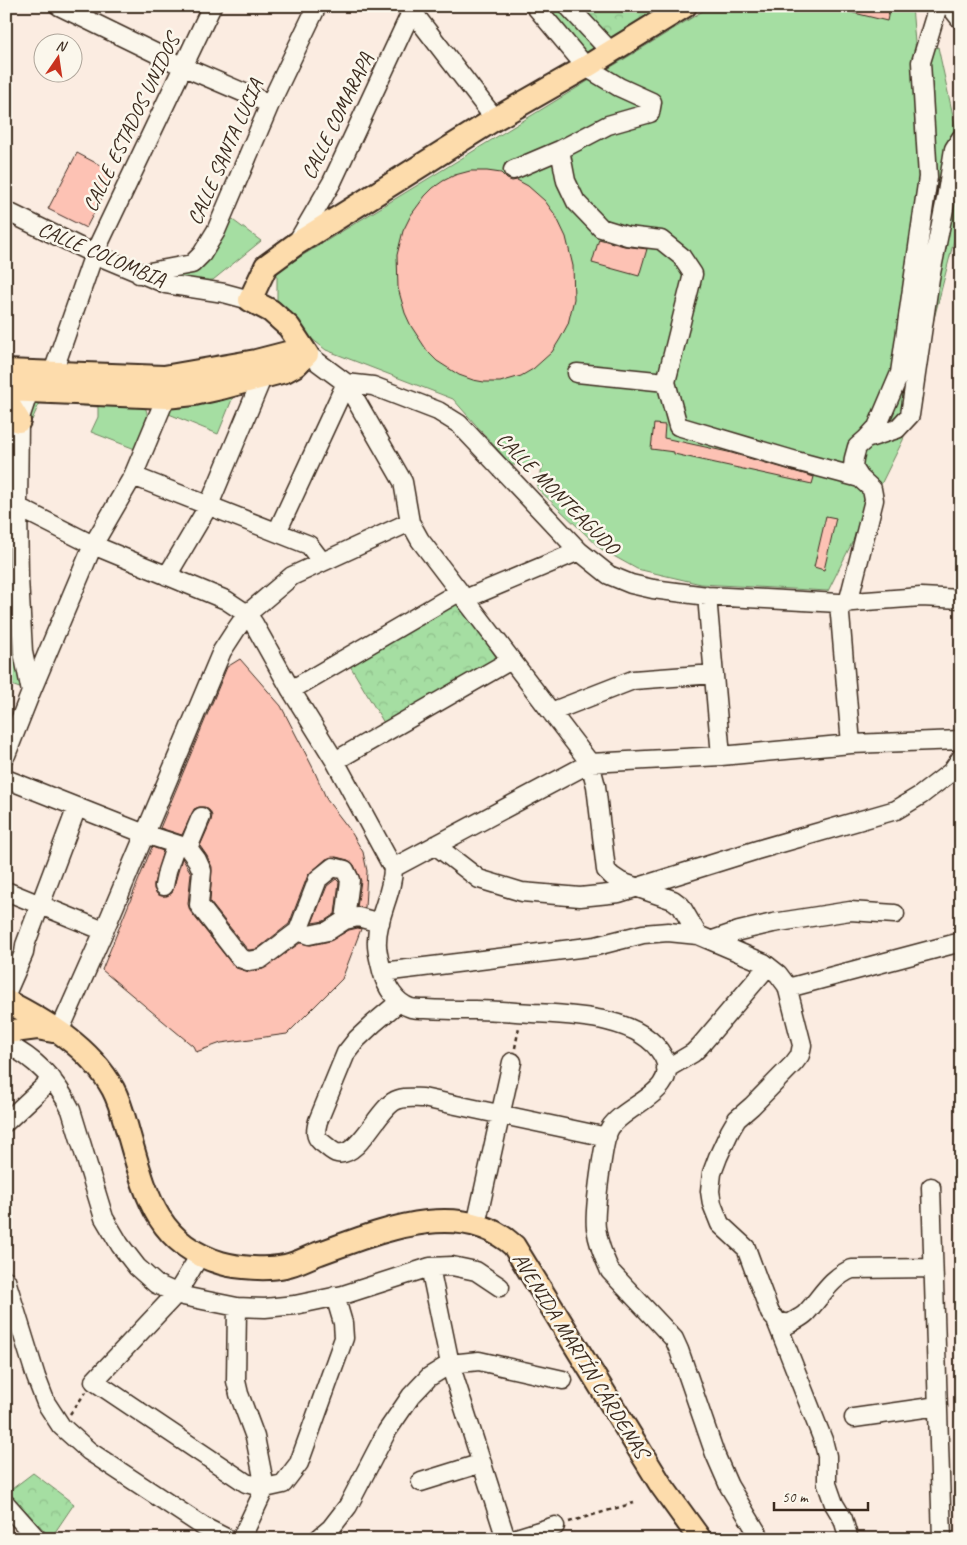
<svg xmlns="http://www.w3.org/2000/svg" width="967" height="1545" viewBox="0 0 967 1545" font-family="Caveat,sans-serif">
<style>
.grass{fill:#a5dea2;stroke:#708460}
.forest{fill:url(#forest-crowns);stroke:#708460}
.building{fill:#fdc2b4;stroke:#3b2a1e}
.lines{fill:none;stroke-linecap:round;stroke-linejoin:round}
.minor-casing{stroke:#3b2a1e;stroke-width:21}
.major-casing{stroke:#3b2a1e;stroke-width:26}
.path{stroke:#3b2a1e;stroke-width:2.5;stroke-dasharray:4 4;stroke-linecap:butt}
.minor{stroke:#fbf7ec;stroke-width:18}
.major{stroke:#fddcac;stroke-width:22}
.labels{text-anchor:middle;dominant-baseline:central;stroke-width:5;stroke-linejoin:round;paint-order:stroke}
.street-label{font-size:21px;fill:#3b2a1e;stroke:#fbf7ec}
</style>
<defs>
<pattern id="forest-crowns" width="20" height="18" patternUnits="userSpaceOnUse" patternTransform="scale(1.25)"><rect width="20" height="18" fill="#a5dea2"/><path d="M2 6a3 3 0 1 1 6 0M12 15a3 3 0 1 1 6 0" fill="none" stroke="#8fbf8b"/></pattern>
</defs>
<rect width="100%" height="100%" fill="#fbece1"/>
<filter id="ink" filterUnits="userSpaceOnUse"><feTurbulence type="fractalNoise" baseFrequency=".02" numOctaves="2"/><feDisplacementMap in="SourceGraphic" scale="10" xChannelSelector="R" yChannelSelector="G"/><feConvolveMatrix kernelMatrix="1 2 1 2 8 2 1 2 1" color-interpolation-filters="sRGB"/></filter>
<g filter="url(#ink)">
<path class="grass" d="M 540,6 L 561,6 L 594,41 L 594,50 L 588,55 L 579,53 Z
M 711,6 L 912,6 L 916,55 L 938,47 L 961,152 L 961,213 L 903,440 L 828,591 L 701,584 L 637,569 L 601,549 L 537,488 L 543,465 L 511,465 L 453,399 L 326,350 L 298,328 L 277,300 L 277,271 Z
M 226,215 L 261,241 L 213,280 L 175,281 L 159,273 L 187,268 L 204,266 Z
M 235,392 L 218,434 L 164,412 L 168,400 Z
M 32,401 L 144,405 C 153,421 142,435 135,449 L 91,432 L 98,417 L 98,407 L 40,402 L 32,420 L 29,411 Z
M 6,505 L 9,507 L 13,571 L 6,577 Z
M 8,588 L 14,593 L 16,609 L 15,659 L 25,690 L 6,683 L 6,589 Z"/>
<path class="forest" d="M 598,6 L 668,6 L 613,39 L 602,37 L 587,20 L 587,12 Z
M 454,594 L 498,660 L 384,723 L 346,659 Z
M 33,1473 L 74,1504 L 51,1538 L 8,1492 Z"/>
<path class="building" d="M 843,6 L 890,6 L 887,21 L 842,10 Z
M 77,153 L 115,173 L 86,228 L 48,209 Z
M 470,171 L 487,171 L 501,173 L 507,179 L 512,181 L 517,180 L 528,186 L 545,201 L 556,216 L 566,237 L 573,266 L 574,299 L 568,324 L 560,339 L 552,352 L 533,369 L 521,376 L 500,382 L 484,382 L 473,380 L 459,375 L 437,361 L 428,352 L 411,326 L 405,313 L 398,288 L 397,255 L 403,231 L 411,215 L 425,196 L 433,188 L 443,181 L 455,175 Z
M 599,239 L 624,246 L 647,249 L 639,276 L 592,263 Z
M 654,424 L 665,425 L 664,438 L 728,452 L 814,477 L 812,484 L 674,454 L 674,452 L 651,449 Z
M 826,516 L 836,518 L 824,570 L 814,567 Z
M 240,659 L 281,706 L 313,768 L 327,800 L 350,830 L 363,852 L 367,871 L 365,908 L 357,907 L 361,881 L 354,865 L 348,860 L 336,857 L 326,859 L 308,875 L 289,924 L 257,949 L 249,950 L 247,949 L 210,902 L 212,867 L 207,856 L 200,846 L 211,821 L 212,816 L 210,811 L 205,807 L 199,807 L 194,809 L 182,835 L 160,828 L 227,667 Z
M 152,847 L 163,851 L 154,884 L 154,889 L 157,894 L 161,896 L 167,896 L 172,893 L 182,858 L 191,873 L 188,904 L 190,911 L 232,964 L 236,968 L 249,972 L 263,969 L 300,943 L 311,945 L 330,941 L 349,930 L 358,928 L 361,929 L 342,979 L 287,1034 L 221,1043 L 196,1052 L 193,1046 L 102,970 Z
M 336,879 L 339,882 L 335,914 L 324,921 L 312,923 L 327,886 Z"/>
<g class="lines">
<g class="minor-casing">
<path id="minor" d="M 59,6 L 184,67 L 270,104
M 405,6 L 412,11 L 495,119
M 568,6 L 610,51
M 950,6 L 961,20
M 560,150 L 566,181 L 576,202 L 601,228 L 627,236 L 661,240 L 681,256 L 693,274 L 666,382 L 678,426 L 796,461 L 860,478
M 513,170 L 560,150 L 608,125 L 650,113 L 652,102 L 619,87 L 586,67 L 535,6
M 6,211 L 94,254 L 166,284 L 224,293 L 250,300
M 296,244 L 332,182 L 414,6
M 139,274 L 192,264 L 202,254 L 216,231 L 270,104 L 317,6
M 307,354 L 346,383 L 403,482 L 410,522 L 420,540 L 590,763 L 596,786 L 606,870 L 612,876 L 621,882 L 673,900 L 681,906 L 698,935
M 577,373 L 666,382
M 346,383 L 373,386 L 438,411 L 459,424 L 579,551 L 609,575 L 631,584 L 653,589 L 707,596 L 839,603 L 921,597 L 961,599
M 19,421 L 18,507 L 19,578 L 23,652 L 31,692
M 6,439 L 19,421 L 29,391 L 53,372 L 94,254 L 212,6
M 866,439 L 877,427 L 900,373 L 928,177 L 921,62 L 938,6
M 133,476 L 309,545 L 322,562
M 6,501 L 93,545 L 226,600 L 247,614 L 254,624 L 291,690 L 335,761 L 393,868 C 393,893 377,916 377,941 C 376,950 380,962 382,971 C 386,986 395,1003 411,1008 C 415,1009 421,1009 426,1009 C 442,1010 459,1010 475,1010 C 494,1010 513,1012 532,1013 C 571,1015 641,1016 663,1056 C 682,1092 625,1104 610,1128 C 603,1139 594,1213 596,1228 C 598,1242 604,1258 610,1271 L 674,1339 L 679,1350 L 715,1454 L 729,1486 L 761,1539
M 277,532 L 346,383
M 167,576 L 209,505 L 263,376 L 259,368
M 707,596 L 721,756
M 465,599 L 579,551
M 839,603 L 851,744
M 848,603 L 874,500 L 872,489 L 860,478 L 853,467 L 854,458 L 857,447 L 866,439 L 897,429 L 910,415 L 930,278 L 946,199 L 954,149 L 961,138
M 291,690 L 459,592
M 551,712 L 633,680 L 714,674
M 6,755 L 31,692 L 93,545 L 133,476 L 166,397 L 165,385
M 335,761 L 511,660
M 6,779 L 145,834 L 188,848 L 197,860 L 202,871 L 199,905 L 240,958 L 248,961 L 261,959 L 298,931 L 309,935 L 328,931 L 345,920 L 358,917 L 380,923
M 435,845 L 479,879 L 522,892 L 580,897 L 619,893 L 757,850 L 896,810 L 921,795 L 951,772 L 961,758
M 188,848 L 201,817
M 393,868 L 590,763 L 721,756 L 851,744 L 961,740
M 164,886 L 167,871 L 176,844
M 6,891 L 104,931
M 298,931 L 318,879 L 333,867 L 345,870 L 350,880 L 345,920
M 713,940 L 739,931 L 773,923 L 850,911 L 895,914
M 383,972 L 596,946 L 643,934 L 668,932 L 698,935 L 764,963 L 778,974 L 787,986 L 802,1045 L 800,1055 L 794,1063 L 752,1106 L 737,1119 L 730,1131 L 718,1157 L 712,1173 L 710,1191 L 712,1204 L 720,1224 L 746,1248 L 770,1313 L 777,1321 L 789,1324 C 795,1320 801,1318 806,1313 C 821,1297 831,1277 852,1269 L 933,1268
M 788,988 L 961,942
M 6,994 L 24,953 L 25,945 L 77,807
M 399,1002 L 373,1024 L 357,1039 L 346,1053 L 318,1121 C 316,1129 314,1136 321,1142 C 326,1145 332,1152 337,1153 C 358,1158 377,1112 393,1102 C 402,1096 413,1098 423,1098 L 607,1137
M 59,1032 L 104,931 L 222,651 L 235,631 L 247,614 L 292,576 L 410,522
M 6,1044 C 35,1058 57,1081 71,1110 L 104,1218 L 120,1245 L 137,1267 L 156,1284 L 183,1296 L 237,1307 L 265,1308 L 295,1305 L 343,1295 L 430,1267 L 452,1266 L 476,1271 L 500,1287
M 666,1069 L 693,1053 L 700,1046 L 768,966
M 6,1122 L 52,1079
M 931,1187 L 942,1539
M 476,1225 L 512,1062
M 200,1255 L 177,1293 L 94,1381 L 246,1483 L 265,1488 L 283,1484 L 299,1463 L 344,1338 L 343,1323 L 335,1296
M 430,1267 L 450,1364 L 506,1539
M 6,1280 L 36,1377 L 46,1403 L 61,1426 L 89,1451 L 204,1527 L 228,1539
M 237,1307 L 236,1381 L 239,1394 L 255,1437 L 265,1488 L 241,1539
M 775,1318 L 823,1440 L 827,1456 L 827,1484 L 834,1504 L 843,1519 L 848,1536
M 854,1418 L 938,1406
M 421,1482 L 482,1463
M 6,1504 L 37,1539
M 318,1539 L 331,1528 L 348,1506 L 387,1431 L 411,1396 L 429,1377 L 450,1364 L 479,1361 L 563,1380
M 513,1539 L 555,1526"/>
</g>
<g class="major-casing">
<path id="major" d="M 307,354 L 289,327 L 271,311 L 250,300 L 266,266 L 296,244 L 495,119 L 586,67 L 685,6
M 6,371 L 164,377 L 256,361 L 287,353 L 307,354
M 6,390 L 166,397 L 194,394 L 221,388 L 285,371 L 296,365 L 307,354
M 6,400 L 19,421
M 6,1001 C 47,1022 90,1047 113,1089 C 120,1102 124,1118 128,1132 C 145,1190 155,1244 221,1263 C 238,1268 268,1270 285,1266 C 296,1264 307,1258 317,1254 C 377,1233 459,1196 514,1246 L 661,1485 L 700,1539
M 6,1032 L 37,1028 L 53,1031"/>
</g>
<path class="path" d="M 515,1048 L 519,1027
M 70,1414 L 86,1392
M 569,1522 L 634,1503"/>
<use href="#minor" class="minor"/>
<use href="#major" class="major"/>
</g>
</g>
<g class="labels">
<g class="street-label">
<text transform="translate(337 116) rotate(-64)">CALLE COMARAPA</text>
<text transform="translate(131 123) rotate(-64)">CALLE ESTADOS UNIDOS</text>
<text transform="translate(225 152) rotate(-66)">CALLE SANTA LUCIA</text>
<text transform="translate(102 254) rotate(23)">CALLE COLOMBIA</text>
<text transform="translate(558 493) rotate(45)">CALLE MONTEAGUDO</text>
<text transform="translate(581 1355) rotate(58)">AVENIDA MARTÍN CÁRDENAS</text>
</g>
</g>
<rect width="967" height="1545" fill="none" stroke="#fbf7ec" stroke-width="25"/>
<rect x="12" y="12" width="942" height="1520" fill="none" stroke="#3b2a1e" stroke-width="2" filter="url(#ink)"/>
<g transform="translate(58 58) rotate(13)"><circle r="24" fill="#fbf7ec" stroke="#aea59a"/>
<path d="M0-4L9 19L0 12L-9 19Z" fill="#c8321e"/>
<text y="-8" font-size="14" font-weight="bold" text-anchor="middle" fill="#3b2a1e">N</text>
</g>
<path d="M774 1502v8h94v-8" fill="none" stroke="#3b2a1e" stroke-width="2.5"/>
<text x="782" y="1502" font-size="15" fill="#3b2a1e" stroke="#fbf7ec" stroke-width="4" paint-order="stroke">50 m</text>
</svg>
